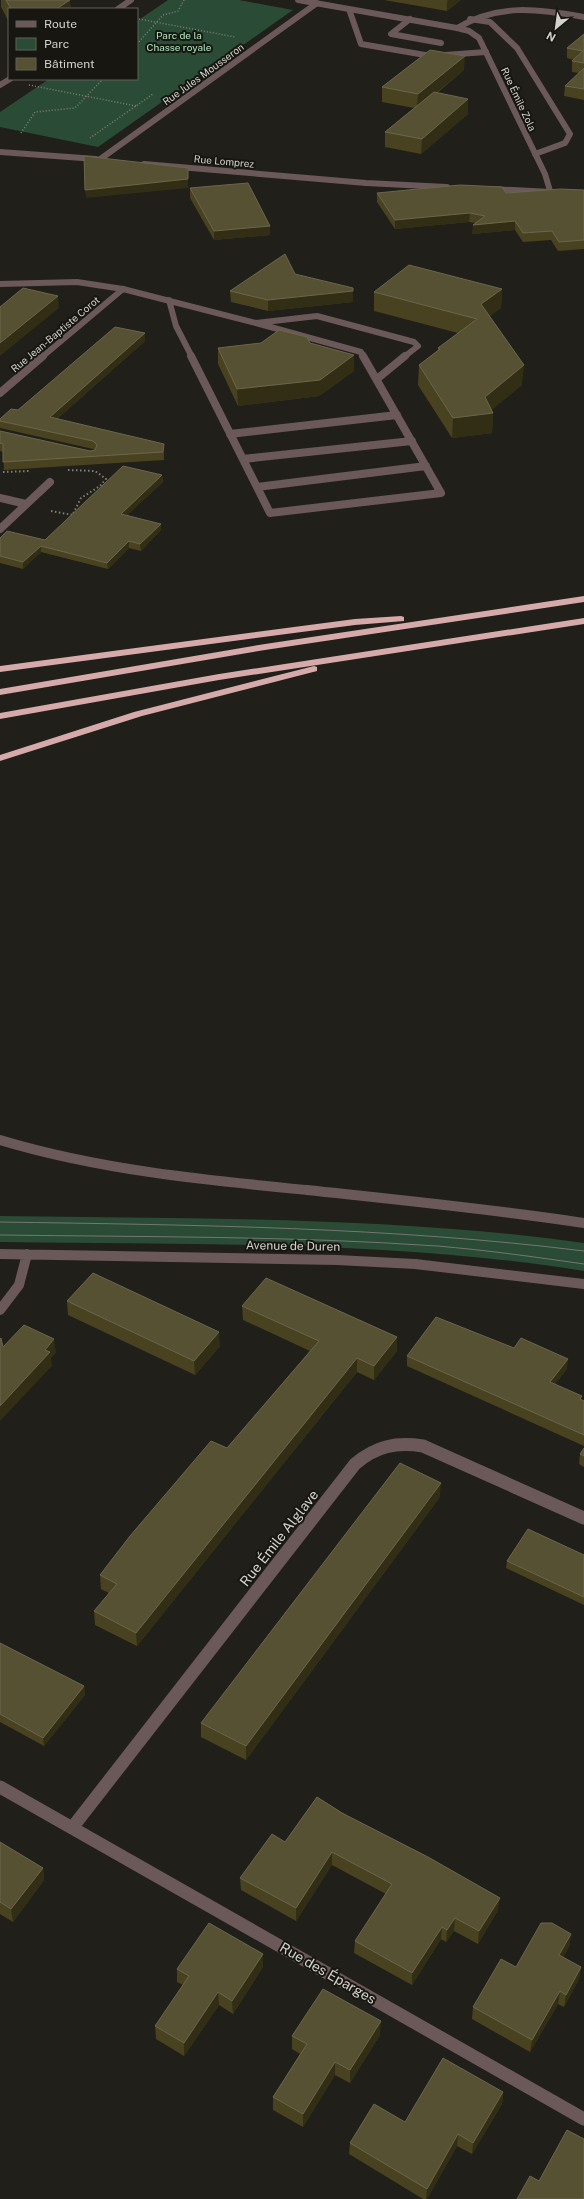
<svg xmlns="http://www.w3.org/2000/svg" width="584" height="2199" viewBox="0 0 584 2199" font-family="'Public Sans',sans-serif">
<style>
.green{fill:#2a4b36}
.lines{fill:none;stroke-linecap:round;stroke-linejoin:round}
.path-far1{stroke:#807f7a;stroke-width:1.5;stroke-dasharray:1 2;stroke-linecap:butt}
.path{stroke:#807f7a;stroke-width:2;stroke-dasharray:1.5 2.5;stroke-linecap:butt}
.service-far1{stroke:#6b5859;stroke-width:6}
.service{stroke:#6b5859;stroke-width:8}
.minor-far3{stroke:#6b5859;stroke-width:6}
.minor-far2{stroke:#6b5859;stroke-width:8}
.minor-far1{stroke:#6b5859;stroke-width:10}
.minor{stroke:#6b5859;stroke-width:13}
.tertiary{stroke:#6b5859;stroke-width:6}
.motorway{fill:#d6a9aa;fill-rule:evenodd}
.tram{stroke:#777671;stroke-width:1}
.wall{fill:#484220}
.shaded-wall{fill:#322d15}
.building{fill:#575133;stroke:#6b664b}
.labels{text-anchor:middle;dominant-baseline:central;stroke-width:4;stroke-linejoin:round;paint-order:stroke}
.far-park-label{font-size:10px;fill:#abe7be;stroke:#171610}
.far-street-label{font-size:10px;fill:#d3d2ce;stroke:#171610}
.street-label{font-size:12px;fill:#d3d2ce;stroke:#171610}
.near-street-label{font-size:14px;fill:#d3d2ce;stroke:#171610}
</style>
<rect width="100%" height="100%" fill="#201f19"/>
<path class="green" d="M 168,0 L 239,0 L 293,10 L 98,147 L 0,127 L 0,112 L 49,79 L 137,79 L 137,21 Z
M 0,1216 C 194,1219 391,1216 584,1243 L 584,1271 C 391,1240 194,1245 0,1242 Z"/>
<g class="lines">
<path class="path-far1" d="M 139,19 L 235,37
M 137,44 L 163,15 L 178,11 L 184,0
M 29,85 L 136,106
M 21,133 L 35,112 L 75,108 L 103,79
M 90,138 L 153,94"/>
<path class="path" d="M 68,470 L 95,471 L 106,479 L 100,486 L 81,498 L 73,514
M 3,472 L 29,471
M 51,511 L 73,515"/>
<path class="service-far1" d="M 349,9 L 361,44 L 431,56 L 486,52
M 410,19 L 391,34 L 441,43
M 470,19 L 490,22 L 517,48 L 570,134 L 565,143 L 535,154
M 123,289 L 256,323 L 317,316 L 414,342 L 418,346 L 404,357
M 169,300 L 176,326 L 192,357
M 256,323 L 361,352 L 364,357"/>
<path class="service" d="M 191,356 L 270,513 L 441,493 L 363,356
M 377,379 L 405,356
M 230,434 L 397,415
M 243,459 L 412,441
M 257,487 L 426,466
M 0,498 L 26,504
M 0,529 L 50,482"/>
<path class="minor-far3" d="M 298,0 L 457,28 L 469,31 L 479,38 L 545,174 L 550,191
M 118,9 L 131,0
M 457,28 C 499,3 538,9 584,17
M 0,85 L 10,79
M 0,152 L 96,159
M 99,160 L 317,3
M 144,164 L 366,183 L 447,187
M 0,284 L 77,282 L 123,289
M 42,357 L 123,289"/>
<path class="minor-far2" d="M 0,393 L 43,356"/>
<path class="minor-far1" d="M 0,1140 C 100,1170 204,1180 307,1190 C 400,1200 492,1209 584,1223
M 0,1254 L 337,1260 L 415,1264 L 584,1284
M 0,1310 L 19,1285 L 27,1254"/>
<path class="minor" d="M 0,1787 L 584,2119
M 72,1828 L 355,1464 C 376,1446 396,1442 423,1446 L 584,1518"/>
<path class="tertiary" d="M 491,189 L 551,192"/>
<path class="motorway" d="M 584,596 L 584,602 L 265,650 L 0,695 L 0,689 L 265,644 Z
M 401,616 L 404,617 L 404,621 L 355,625 L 0,672 L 0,666 L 355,619 Z
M 584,618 L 584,624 L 219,680 L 0,719 L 0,713 L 219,674 Z
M 314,666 L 317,667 L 317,671 L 142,716 L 0,761 L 0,755 L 134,712 Z"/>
<path class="tram" d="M 0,1222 C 195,1225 390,1227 584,1251
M 0,1235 C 146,1237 292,1236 437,1246 C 486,1250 535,1257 584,1264"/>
</g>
<path class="wall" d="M 1,0 L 69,0 L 71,9 L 9,9 L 9,22 L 1,7 Z
M 384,0 L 461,0 L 447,11 Z
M 584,34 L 584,100 L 564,96 L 565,86 L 579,73 L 572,72 L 572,61 L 574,60 L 567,58 L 567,48 Z
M 464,70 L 437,93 L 468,99 L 468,114 L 421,154 L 385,147 L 385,132 L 414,108 L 382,102 L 382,87 Z
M 190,188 L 270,226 L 270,235 L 214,240 L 190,198 Z
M 584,190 L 584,249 L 558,251 L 551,240 L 523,242 L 515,230 L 472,234 L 475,223 L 469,222 L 395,229 L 377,202 L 377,193 L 506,193 Z
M 295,274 L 353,302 L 268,311 L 231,302 L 230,291 Z
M 502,289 L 501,308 L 489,316 L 522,385 L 491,410 L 493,413 L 492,433 L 452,438 L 418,385 L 419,365 L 438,351 L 438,348 L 458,333 L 374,311 L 374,292 Z
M 145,341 L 57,419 L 164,452 L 164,460 L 4,470 L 3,452 L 0,451 L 0,431 L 90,451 L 95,450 L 93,449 L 0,428 L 0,419 L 18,410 Z
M 218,348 L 354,355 L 354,371 L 319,396 L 238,406 L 218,364 Z
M 162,475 L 163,482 L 127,515 L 161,524 L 161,530 L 141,551 L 129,548 L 108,569 L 41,552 L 23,569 L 0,563 L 0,538 L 45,540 Z
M 67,1301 L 220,1346 L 195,1375 L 68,1315 Z
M 242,1306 L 397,1351 L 374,1380 L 357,1372 L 137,1646 L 95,1625 L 94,1611 L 109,1593 L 101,1589 L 100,1575 L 227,1448 L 310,1351 L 243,1320 Z
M 407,1356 L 567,1369 L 555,1384 L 584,1401 L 584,1446 L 407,1366 Z
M 584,1448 L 584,1467 L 579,1464 L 580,1454 Z
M 440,1497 L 246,1760 L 201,1737 L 201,1723 Z
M 584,1555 L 584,1605 L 506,1568 L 507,1561 Z
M 0,1643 L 84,1686 L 85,1695 L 44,1746 L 0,1722 Z
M 317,1797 L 498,1910 L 478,1944 L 454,1931 L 446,1942 L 441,1939 L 412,1985 L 354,1953 L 355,1941 L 386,1894 L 332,1865 L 296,1921 L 241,1890 L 240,1878 L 285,1842 Z
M 0,1842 L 43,1868 L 44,1880 L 13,1922 L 0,1914 Z
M 571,1934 L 569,1947 L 563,1957 L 581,1967 L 579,1979 L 564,2007 L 558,2004 L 530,2052 L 472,2019 L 473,2007 L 516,1967 Z
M 263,1954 L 263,1967 L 233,2014 L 219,2005 L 184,2056 L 156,2039 L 155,2026 L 183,1985 L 177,1982 L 177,1969 Z
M 380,2035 L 350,2083 L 335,2075 L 303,2127 L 273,2110 L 273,2097 L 300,2054 L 292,2049 L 292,2036 Z
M 503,2092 L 502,2104 L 472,2154 L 457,2146 L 427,2199 L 423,2199 L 349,2154 L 350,2143 L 405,2122 Z"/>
<path class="shaded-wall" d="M 70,0 L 71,9 L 56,9 Z
M 448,0 L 461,0 L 447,11 L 447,1 Z
M 465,56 L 464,70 L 417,108 L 418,94 Z
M 468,99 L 468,114 L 421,154 L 422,139 Z
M 188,168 L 188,188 L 86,198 L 85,190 Z
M 470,213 L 469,222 L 395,229 L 395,220 Z
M 515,221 L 515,230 L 472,234 L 473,225 Z
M 270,226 L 270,235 L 214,240 L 214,231 Z
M 353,288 L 353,302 L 268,311 L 268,300 Z
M 502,289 L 501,308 L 480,324 L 481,304 Z
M 58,296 L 59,308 L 0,356 L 0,343 Z
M 145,333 L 145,341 L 50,425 L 50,417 Z
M 354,355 L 354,371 L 319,396 L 238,406 L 237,389 Z
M 524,365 L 522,385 L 487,414 L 493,413 L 492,433 L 452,438 L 453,418 L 485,397 Z
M 162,475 L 163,482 L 122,520 L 121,514 Z
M 161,524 L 161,530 L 141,551 L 140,544 Z
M 129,541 L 129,548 L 108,569 L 107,563 Z
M 41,546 L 41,552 L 23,569 L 23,562 Z
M 219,1332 L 220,1346 L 195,1375 L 194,1361 Z
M 397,1337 L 397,1351 L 374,1380 L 374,1366 Z
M 54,1339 L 56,1353 L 51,1358 L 52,1366 L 0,1421 L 0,1406 L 45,1350 Z
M 357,1358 L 357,1372 L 137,1646 L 136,1633 Z
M 568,1359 L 567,1369 L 549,1392 L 550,1382 Z
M 441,1483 L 440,1497 L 246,1760 L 246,1746 Z
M 84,1686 L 85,1695 L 44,1746 L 43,1738 Z
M 332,1852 L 332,1865 L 296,1921 L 296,1908 Z
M 43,1868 L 44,1880 L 13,1922 L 11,1909 Z
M 500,1898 L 498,1910 L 478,1944 L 479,1931 Z
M 455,1918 L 454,1931 L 446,1942 L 447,1930 Z
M 442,1927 L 441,1939 L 412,1985 L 412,1973 Z
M 571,1934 L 569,1947 L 558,1968 L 559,1955 Z
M 263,1954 L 263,1967 L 233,2014 L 232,2001 Z
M 581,1967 L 579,1979 L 564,2007 L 566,1995 Z
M 560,1991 L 558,2004 L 530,2052 L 532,2040 Z
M 218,1992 L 219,2005 L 184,2056 L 184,2043 Z
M 381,2021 L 380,2035 L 350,2083 L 350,2070 Z
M 335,2062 L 335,2075 L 303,2127 L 303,2114 Z
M 503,2092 L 502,2104 L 472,2154 L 473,2143 Z
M 458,2134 L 457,2146 L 427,2199 L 426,2199 L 427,2189 Z"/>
<path class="building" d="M 6,0 L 70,0 L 56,9 L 11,9 Z
M 584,34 L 584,63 L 572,61 L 583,51 L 567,48 Z
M 430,50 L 465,56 L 418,94 L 382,87 Z
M 584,68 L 584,89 L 565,86 Z
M 434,92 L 468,99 L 422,139 L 385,132 Z
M 84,156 L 188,168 L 188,179 L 85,190 Z
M 248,183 L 270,226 L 214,231 L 190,188 Z
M 460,185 L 502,187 L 506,193 L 561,189 L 584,190 L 584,240 L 559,242 L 552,231 L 523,233 L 515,221 L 473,225 L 485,216 L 470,213 L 395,220 L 377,193 Z
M 285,254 L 295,274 L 353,288 L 353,291 L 268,300 L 230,291 Z
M 409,265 L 502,289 L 481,304 L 524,365 L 485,397 L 493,413 L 453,418 L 419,365 L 440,349 L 438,348 L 477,319 L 374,292 Z
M 23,288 L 58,296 L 0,343 L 0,307 Z
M 115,327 L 145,333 L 50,417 L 164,444 L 163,452 L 3,462 L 3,444 L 0,443 L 0,431 L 90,451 L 95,450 L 97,445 L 93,441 L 0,421 L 0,419 L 11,409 L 18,410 Z
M 279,330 L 307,337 L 310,343 L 354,355 L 320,380 L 237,389 L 218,348 L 261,343 Z
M 123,466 L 162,475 L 121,514 L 161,524 L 140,544 L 129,541 L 107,563 L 41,546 L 23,562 L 0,556 L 0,538 L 7,531 L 45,540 Z
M 93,1273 L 219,1332 L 194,1361 L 67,1301 Z
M 266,1278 L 397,1337 L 374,1366 L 357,1358 L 136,1633 L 94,1611 L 117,1584 L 100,1575 L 130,1536 L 211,1441 L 227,1448 L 319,1341 L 242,1306 Z
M 436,1317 L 514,1348 L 521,1338 L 568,1359 L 550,1382 L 582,1396 L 580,1399 L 584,1401 L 584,1435 L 407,1356 Z
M 24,1325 L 54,1339 L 45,1350 L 50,1352 L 0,1406 L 0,1339 L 1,1338 L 3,1347 Z
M 584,1448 L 584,1456 L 580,1454 Z
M 400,1463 L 441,1483 L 246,1746 L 201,1723 Z
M 528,1529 L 584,1555 L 584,1597 L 507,1561 Z
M 0,1643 L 84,1686 L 43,1738 L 0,1714 Z
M 317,1797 L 342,1813 L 428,1857 L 500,1898 L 479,1931 L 455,1918 L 447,1930 L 442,1927 L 412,1973 L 355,1941 L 392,1884 L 332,1852 L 296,1908 L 240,1878 L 272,1834 L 285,1842 Z
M 0,1842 L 43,1868 L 11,1909 L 0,1902 Z
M 209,1923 L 263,1954 L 232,2001 L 218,1992 L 184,2043 L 155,2026 L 189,1976 L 177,1969 Z
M 541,1923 L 552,1923 L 571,1934 L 559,1955 L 581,1967 L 566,1995 L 560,1991 L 532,2040 L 473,2007 L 501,1959 L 516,1967 Z
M 323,1989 L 381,2021 L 350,2070 L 335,2062 L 303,2114 L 273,2097 L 307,2044 L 292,2036 Z
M 443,2058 L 503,2092 L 473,2143 L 458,2134 L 427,2189 L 350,2143 L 374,2104 L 405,2122 Z
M 567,2130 L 584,2139 L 584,2199 L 517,2199 L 530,2176 L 539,2181 Z"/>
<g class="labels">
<g class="far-park-label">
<text x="179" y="35">Parc de la<tspan x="179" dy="12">Chasse royale</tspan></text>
</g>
<g class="far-street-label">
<text transform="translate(203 74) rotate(-36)">Rue Jules Mousseron</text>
<text transform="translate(519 99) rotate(65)">Rue Émile Zola</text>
<text transform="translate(224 161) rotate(5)">Rue Lomprez</text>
<text transform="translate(55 334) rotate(-40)">Rue Jean-Baptiste Corot</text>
</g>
<g class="street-label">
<text transform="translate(293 1246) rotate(1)">Avenue de Duren</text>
</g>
<g class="near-street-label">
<text transform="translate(279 1538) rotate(-52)">Rue Émile Alglave</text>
<text transform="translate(328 1973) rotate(30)">Rue des Éparges</text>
</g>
</g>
<rect x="8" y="8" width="130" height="72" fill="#171610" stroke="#62615c"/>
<rect x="16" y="21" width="20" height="6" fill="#6b5859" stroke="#62615c"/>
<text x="44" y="28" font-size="12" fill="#d3d2ce">Route</text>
<rect x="16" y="38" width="20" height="12" fill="#2a4b36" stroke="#62615c"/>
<text x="44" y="48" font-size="12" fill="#d3d2ce">Parc</text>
<rect x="16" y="58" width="20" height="12" fill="#575133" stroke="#62615c"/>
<text x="44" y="68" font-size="12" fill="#d3d2ce">Bâtiment</text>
<g transform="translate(556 28) rotate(209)" stroke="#171610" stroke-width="3" paint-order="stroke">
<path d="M0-3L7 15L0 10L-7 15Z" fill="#d3d2ce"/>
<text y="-6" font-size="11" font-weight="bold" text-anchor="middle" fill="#d3d2ce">N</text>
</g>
</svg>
